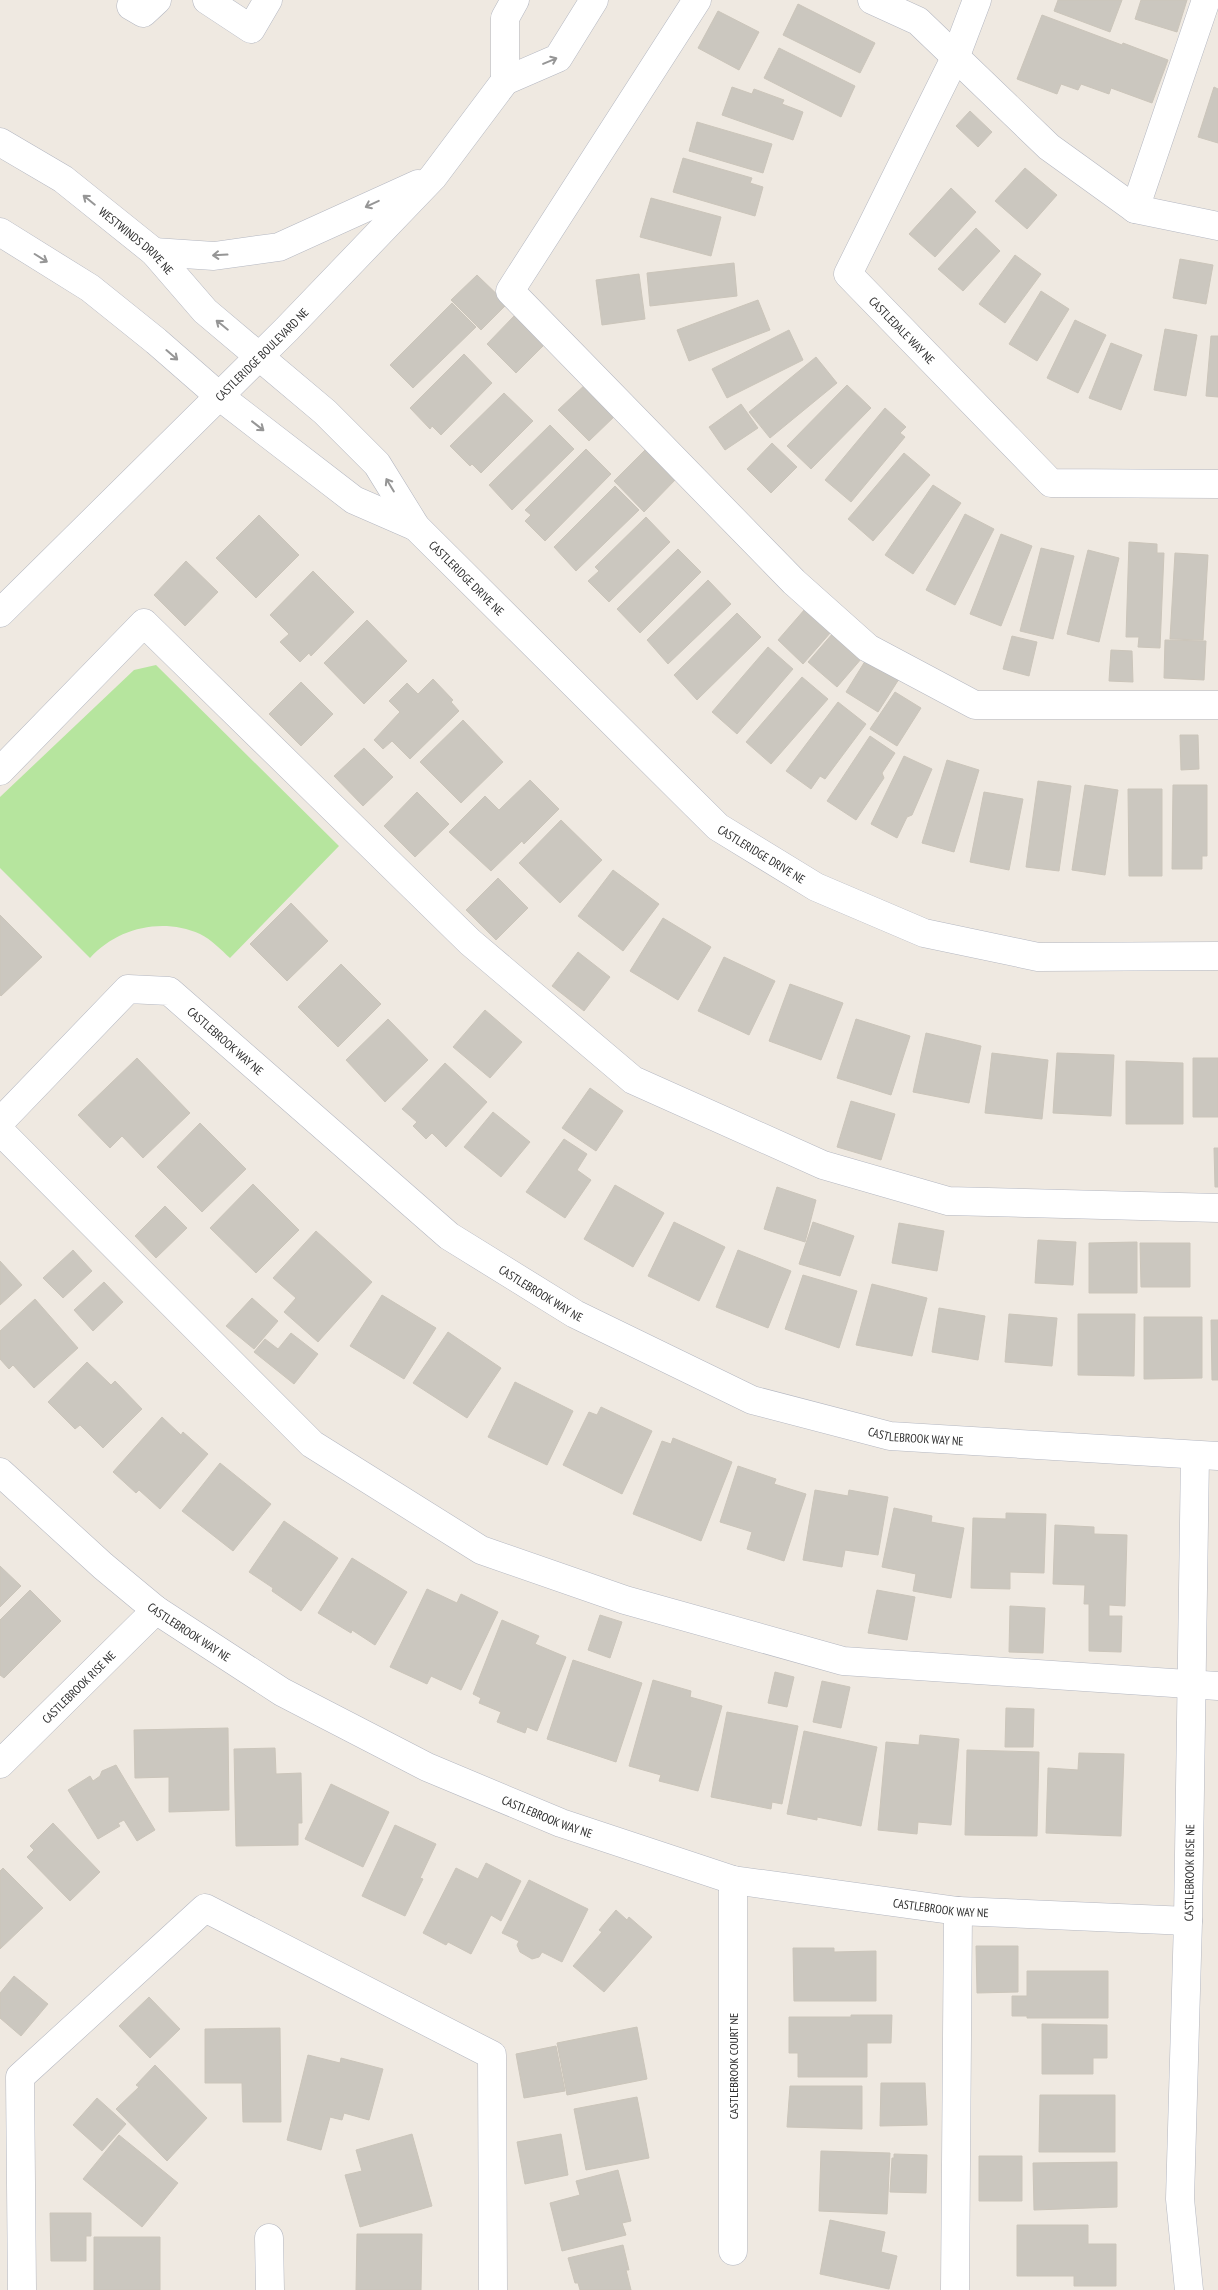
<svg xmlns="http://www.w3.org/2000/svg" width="1218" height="2290" viewBox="0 0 1218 2290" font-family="'PT Sans Narrow',sans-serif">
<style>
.park{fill:#b6e59e}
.building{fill:#cbc7bf;stroke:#cbc5ba}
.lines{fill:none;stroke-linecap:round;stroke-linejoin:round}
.minor-casing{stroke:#b4b7c1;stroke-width:29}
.minor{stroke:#fff;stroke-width:28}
.oneway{stroke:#969696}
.labels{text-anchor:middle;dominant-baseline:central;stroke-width:4;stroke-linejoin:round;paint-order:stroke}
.street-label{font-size:12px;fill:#2e2e2e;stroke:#fff}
</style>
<rect width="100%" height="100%" fill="#efe9e1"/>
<path class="park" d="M 156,665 L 339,846 L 230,958 C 221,950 211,939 200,934 C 162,917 117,928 90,958 L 0,868 L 0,797 L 134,670 Z"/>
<path class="building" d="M 1058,0 L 1122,0 L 1110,32 L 1054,11 Z
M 1141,0 L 1187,0 L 1177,32 L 1135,19 Z
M 798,4 L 875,43 L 860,73 L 783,35 Z
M 718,11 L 759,32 L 739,70 L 698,48 Z
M 1042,15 L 1122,45 L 1123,43 L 1168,60 L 1152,103 L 1111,88 L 1109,94 L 1081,84 L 1078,90 L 1061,84 L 1057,94 L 1017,79 Z
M 779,48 L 855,86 L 841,117 L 764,78 Z
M 732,87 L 752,94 L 754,89 L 784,100 L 782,104 L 803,112 L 793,140 L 722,115 Z
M 1214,87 L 1218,89 L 1218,143 L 1198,137 Z
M 970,111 L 992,132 L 978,147 L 956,126 Z
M 697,122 L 772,144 L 763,173 L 689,151 Z
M 683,158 L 752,178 L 750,183 L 763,187 L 755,216 L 673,192 Z
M 1025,168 L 1057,195 L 1027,229 L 995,201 Z
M 951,188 L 976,212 L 935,257 L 909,234 Z
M 651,198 L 721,217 L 711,256 L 640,237 Z
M 976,228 L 1000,251 L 963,291 L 938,269 Z
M 1015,255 L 1041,274 L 1005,323 L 979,304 Z
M 1180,259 L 1213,265 L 1206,304 L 1173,298 Z
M 734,263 L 737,296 L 650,306 L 647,273 Z
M 639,274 L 645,319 L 602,325 L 596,280 Z
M 477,275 L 507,304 L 481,330 L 451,300 Z
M 1041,291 L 1069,309 L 1037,361 L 1009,344 Z
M 758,300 L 770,330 L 689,361 L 677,330 Z
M 452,303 L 476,327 L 413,388 L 390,365 Z
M 515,315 L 545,344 L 516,373 L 487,344 Z
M 1075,320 L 1106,335 L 1078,393 L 1047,378 Z
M 1165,329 L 1197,335 L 1186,396 L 1154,390 Z
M 789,330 L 803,360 L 727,398 L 712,369 Z
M 1211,336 L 1218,336 L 1218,397 L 1206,396 Z
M 1111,343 L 1142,355 L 1121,410 L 1089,398 Z
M 464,354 L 492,383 L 441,435 L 432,426 L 430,429 L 410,408 Z
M 816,357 L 837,383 L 770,438 L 749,412 Z
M 588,382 L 618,413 L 589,441 L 558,410 Z
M 847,385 L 871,408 L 811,469 L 787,446 Z
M 504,393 L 533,421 L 481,473 L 472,464 L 470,466 L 450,446 Z
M 741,404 L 758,428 L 725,450 L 709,427 Z
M 885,408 L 906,427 L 900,433 L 905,437 L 851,502 L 825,480 Z
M 550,425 L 574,449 L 512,510 L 489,485 Z
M 772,443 L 797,467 L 771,493 L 747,469 Z
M 647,448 L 677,478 L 644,512 L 614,481 Z
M 586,449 L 611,474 L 545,541 L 525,521 L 531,515 L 525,510 Z
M 904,453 L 930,475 L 873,541 L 848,519 Z
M 933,485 L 961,503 L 913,574 L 885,555 Z
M 615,486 L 639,510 L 576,571 L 554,547 Z
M 965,514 L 994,529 L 955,605 L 926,590 Z
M 259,515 L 299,555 L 256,598 L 216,558 Z
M 646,517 L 670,542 L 609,602 L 588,581 L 599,571 L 595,567 Z
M 1001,534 L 1032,546 L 1001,626 L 970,614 Z
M 1129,542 L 1157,544 L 1157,553 L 1164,553 L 1160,648 L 1138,647 L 1139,637 L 1126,637 Z
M 1041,548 L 1074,556 L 1053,639 L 1020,631 Z
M 678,549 L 701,572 L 640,633 L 617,609 Z
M 1088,550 L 1119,558 L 1099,642 L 1067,634 Z
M 1175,553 L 1208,555 L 1203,640 L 1170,639 Z
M 186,561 L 218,592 L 185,626 L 154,595 Z
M 313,571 L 354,612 L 311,656 L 309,653 L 300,662 L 280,642 L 289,634 L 270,615 Z
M 708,580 L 731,604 L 668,664 L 647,640 Z
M 805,609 L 831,632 L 803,664 L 778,640 Z
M 737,613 L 761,637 L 697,700 L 674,675 Z
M 367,620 L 407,661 L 364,704 L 324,663 Z
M 833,633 L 862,658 L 837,687 L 808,662 Z
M 1012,636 L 1037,642 L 1029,676 L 1003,669 Z
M 1165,640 L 1206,641 L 1204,680 L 1164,678 Z
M 768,647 L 793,669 L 737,734 L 712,712 Z
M 1111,650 L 1132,651 L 1133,682 L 1109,681 Z
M 867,658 L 899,679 L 878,712 L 846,692 Z
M 802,677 L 828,699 L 771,764 L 746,742 Z
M 433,679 L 453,700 L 451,702 L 459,711 L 410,759 L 392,741 L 383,749 L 374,740 L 400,712 L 389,701 L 407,683 L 418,694 Z
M 301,682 L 333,714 L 301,746 L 269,714 Z
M 895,692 L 921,708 L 897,746 L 870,729 Z
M 838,702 L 866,724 L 825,779 L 820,776 L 811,789 L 786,771 Z
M 463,720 L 503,762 L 461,803 L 420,762 Z
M 1180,735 L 1198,735 L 1199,769 L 1181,770 Z
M 870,736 L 895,753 L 882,773 L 884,778 L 856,820 L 827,801 Z
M 364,748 L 393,777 L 363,806 L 334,776 Z
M 904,756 L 932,769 L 912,815 L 907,817 L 897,838 L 871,824 Z
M 947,760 L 979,770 L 954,852 L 922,843 Z
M 530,780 L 559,809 L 524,844 L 522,841 L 491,871 L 449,832 L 485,796 L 499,810 Z
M 1038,781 L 1071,786 L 1059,871 L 1026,867 Z
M 1085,785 L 1118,790 L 1105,875 L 1072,870 Z
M 1173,785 L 1207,785 L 1207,856 L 1202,856 L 1202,869 L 1172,869 Z
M 1128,789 L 1162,789 L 1162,876 L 1129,876 Z
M 417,792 L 449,824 L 415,857 L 384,826 Z
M 984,792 L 1023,799 L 1009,870 L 970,862 Z
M 561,820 L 602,860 L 560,903 L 519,863 Z
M 613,870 L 659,904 L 623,951 L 578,916 Z
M 498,878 L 528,908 L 496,940 L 466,910 Z
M 291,903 L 328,941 L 287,981 L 250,944 Z
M 0,915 L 42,957 L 1,996 L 0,995 Z
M 663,918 L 711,947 L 678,1000 L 630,971 Z
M 578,952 L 610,977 L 584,1011 L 552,986 Z
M 724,957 L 775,981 L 749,1035 L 698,1011 Z
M 341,964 L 381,1004 L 338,1047 L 298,1007 Z
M 790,984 L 843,1003 L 821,1060 L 769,1041 Z
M 485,1010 L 522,1042 L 490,1078 L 453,1047 Z
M 388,1019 L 428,1060 L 385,1102 L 346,1060 Z
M 856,1019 L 910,1036 L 891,1095 L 837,1078 Z
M 926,1033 L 981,1046 L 969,1103 L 913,1092 Z
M 992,1053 L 1048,1060 L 1042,1119 L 985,1113 Z
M 1057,1053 L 1114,1055 L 1111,1116 L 1053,1113 Z
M 137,1058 L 190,1113 L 143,1158 L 122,1136 L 110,1148 L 78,1115 Z
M 1193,1058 L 1218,1058 L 1218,1117 L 1193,1117 Z
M 1126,1061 L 1183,1063 L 1183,1124 L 1126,1124 Z
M 445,1063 L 487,1102 L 446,1147 L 432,1133 L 426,1139 L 413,1126 L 417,1122 L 402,1109 Z
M 590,1088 L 623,1111 L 596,1151 L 562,1128 Z
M 851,1101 L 895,1114 L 881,1160 L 837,1147 Z
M 493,1112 L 530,1142 L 501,1177 L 464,1147 Z
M 200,1123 L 246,1169 L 202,1212 L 157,1167 Z
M 564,1139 L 587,1154 L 577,1170 L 591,1180 L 565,1218 L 526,1192 Z
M 1214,1148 L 1218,1148 L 1218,1187 L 1215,1187 Z
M 253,1184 L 299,1230 L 256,1273 L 210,1228 Z
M 615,1185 L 664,1213 L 633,1267 L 584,1239 Z
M 777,1187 L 816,1200 L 805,1242 L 764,1229 Z
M 165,1206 L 187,1228 L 156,1258 L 135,1236 Z
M 674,1222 L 725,1247 L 699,1301 L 648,1276 Z
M 813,1222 L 854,1236 L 840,1276 L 799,1264 Z
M 899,1223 L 944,1231 L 937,1271 L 892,1263 Z
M 316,1231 L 372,1282 L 318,1342 L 284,1312 L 296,1298 L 273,1278 Z
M 1038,1240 L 1076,1242 L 1073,1285 L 1035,1283 Z
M 1137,1242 L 1137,1293 L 1089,1293 L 1089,1243 Z
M 1140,1243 L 1190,1243 L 1190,1287 L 1141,1287 Z
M 73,1250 L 92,1271 L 63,1298 L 43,1278 Z
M 738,1250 L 791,1271 L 768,1328 L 716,1307 Z
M 0,1261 L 22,1285 L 0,1305 Z
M 803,1275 L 857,1291 L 839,1348 L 785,1329 Z
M 104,1282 L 123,1302 L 93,1331 L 74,1310 Z
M 872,1284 L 927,1298 L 912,1356 L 856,1345 Z
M 382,1295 L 436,1328 L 404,1379 L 350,1346 Z
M 252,1298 L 278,1321 L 254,1349 L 226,1326 Z
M 35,1299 L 78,1348 L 34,1388 L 13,1365 L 9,1369 L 0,1359 L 0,1331 Z
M 939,1308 L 985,1316 L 978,1360 L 932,1352 Z
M 1009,1314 L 1057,1318 L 1052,1366 L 1005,1362 Z
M 1078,1314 L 1135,1314 L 1134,1376 L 1078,1375 Z
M 1144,1317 L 1202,1317 L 1202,1378 L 1144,1379 Z
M 1211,1320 L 1218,1320 L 1218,1380 L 1212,1380 Z
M 448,1332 L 501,1368 L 467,1418 L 413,1383 Z
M 291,1333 L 318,1354 L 294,1384 L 254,1352 L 265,1339 L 278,1349 Z
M 87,1362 L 111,1385 L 115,1381 L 142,1409 L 103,1448 L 80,1425 L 75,1429 L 48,1402 Z
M 515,1382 L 573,1411 L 547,1465 L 488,1437 Z
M 601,1407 L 652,1431 L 622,1494 L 563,1465 L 589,1412 L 597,1415 Z
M 162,1417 L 181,1435 L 183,1432 L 208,1454 L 160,1509 L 139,1490 L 136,1493 L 113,1472 Z
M 673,1438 L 732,1462 L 701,1541 L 633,1514 L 662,1441 L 671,1444 Z
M 220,1463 L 271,1504 L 233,1551 L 182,1511 Z
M 738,1466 L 776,1479 L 774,1484 L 806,1494 L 784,1561 L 747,1549 L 752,1532 L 720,1522 Z
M 815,1490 L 848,1496 L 849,1490 L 888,1497 L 878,1555 L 845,1550 L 842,1567 L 803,1560 Z
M 894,1508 L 932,1516 L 931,1522 L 964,1528 L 951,1598 L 913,1591 L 916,1574 L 882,1567 Z
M 1006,1513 L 1046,1514 L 1044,1573 L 1010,1572 L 1010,1589 L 971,1588 L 973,1518 L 1006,1519 Z
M 284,1521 L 338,1558 L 301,1611 L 272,1591 L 273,1588 L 249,1572 Z
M 1055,1525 L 1094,1527 L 1094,1534 L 1127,1535 L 1125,1606 L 1109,1605 L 1109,1616 L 1122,1616 L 1121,1652 L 1089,1651 L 1089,1604 L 1084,1604 L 1085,1585 L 1053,1584 Z
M 352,1558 L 407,1592 L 375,1645 L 352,1630 L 351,1633 L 318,1613 Z
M 0,1566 L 21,1586 L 0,1607 Z
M 427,1589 L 457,1603 L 461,1594 L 498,1612 L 461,1690 L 431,1676 L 427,1684 L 390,1667 Z
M 30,1590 L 61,1621 L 4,1678 L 0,1675 L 0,1620 Z
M 877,1590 L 915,1597 L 907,1640 L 868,1633 Z
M 1010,1606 L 1045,1608 L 1043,1653 L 1009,1652 Z
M 600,1615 L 622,1622 L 610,1658 L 588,1650 Z
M 502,1620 L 539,1636 L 535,1644 L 566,1657 L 537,1731 L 527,1727 L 525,1733 L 497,1722 L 501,1712 L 479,1703 L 481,1698 L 473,1694 Z
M 573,1660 L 642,1683 L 616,1762 L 547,1739 Z
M 775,1672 L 794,1677 L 787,1707 L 768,1703 Z
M 653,1680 L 691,1691 L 690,1697 L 722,1706 L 698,1791 L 659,1781 L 661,1775 L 629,1766 Z
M 822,1681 L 850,1687 L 841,1728 L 813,1722 Z
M 1006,1708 L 1034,1709 L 1033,1747 L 1005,1747 Z
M 727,1712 L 798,1726 L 782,1804 L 772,1802 L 771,1809 L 711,1797 Z
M 228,1728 L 229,1810 L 169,1812 L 169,1777 L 135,1778 L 134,1730 Z
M 804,1731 L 877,1747 L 861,1826 L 817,1817 L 817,1820 L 787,1814 Z
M 920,1735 L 959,1739 L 951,1825 L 918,1822 L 917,1834 L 878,1830 L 886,1742 L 919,1745 Z
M 275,1748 L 276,1774 L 301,1773 L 302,1823 L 298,1823 L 298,1845 L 236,1846 L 234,1749 Z
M 967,1750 L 1039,1752 L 1037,1836 L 965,1835 Z
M 1079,1753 L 1124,1754 L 1121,1836 L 1046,1833 L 1048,1768 L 1078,1770 Z
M 116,1765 L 155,1830 L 137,1841 L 124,1820 L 118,1823 L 120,1826 L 98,1839 L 68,1790 L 90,1776 L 93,1781 L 100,1776 L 102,1771 Z
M 331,1784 L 389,1812 L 363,1867 L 305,1839 Z
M 53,1823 L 100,1872 L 70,1901 L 27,1857 L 34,1850 L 30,1846 Z
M 395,1825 L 436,1844 L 420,1878 L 423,1879 L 405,1916 L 362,1896 Z
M 486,1863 L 521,1881 L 501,1921 L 491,1915 L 471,1954 L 448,1942 L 446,1945 L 423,1933 L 456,1868 L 478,1879 Z
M 3,1868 L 43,1908 L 0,1949 L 0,1871 Z
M 529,1880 L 588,1909 L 562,1962 L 542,1952 L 539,1957 L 532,1959 L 520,1952 L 517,1945 L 519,1941 L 502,1933 Z
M 616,1910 L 627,1920 L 629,1917 L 652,1937 L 604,1992 L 573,1966 L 602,1932 L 599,1930 Z
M 976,1946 L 1018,1946 L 1018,1992 L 977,1993 Z
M 793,1948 L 834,1948 L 834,1952 L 876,1951 L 876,2001 L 794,2001 Z
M 1027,1971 L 1108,1971 L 1108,2018 L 1027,2018 L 1027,2016 L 1012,2016 L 1012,1996 L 1027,1996 Z
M 14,1976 L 48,2004 L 21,2036 L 0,2018 L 0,1993 Z
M 149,1997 L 180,2029 L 150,2058 L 119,2026 Z
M 851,2015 L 892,2015 L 891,2043 L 867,2043 L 867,2077 L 798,2077 L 798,2053 L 789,2053 L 789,2017 L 851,2017 Z
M 1042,2024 L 1107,2025 L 1107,2058 L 1093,2058 L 1093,2074 L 1042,2074 Z
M 637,2027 L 647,2079 L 567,2095 L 557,2043 Z
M 280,2028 L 281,2122 L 243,2122 L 242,2083 L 205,2083 L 205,2029 Z
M 556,2046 L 565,2091 L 524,2098 L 516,2054 Z
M 308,2055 L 340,2063 L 341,2058 L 383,2069 L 369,2120 L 344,2113 L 342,2120 L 330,2117 L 321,2150 L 287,2140 Z
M 155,2065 L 207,2118 L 167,2161 L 116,2109 L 139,2087 L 136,2085 Z
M 881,2083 L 925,2083 L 927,2125 L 880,2126 Z
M 790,2086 L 862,2086 L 862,2129 L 787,2127 Z
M 1040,2095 L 1115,2095 L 1115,2152 L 1039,2152 Z
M 637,2097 L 649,2158 L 586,2170 L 574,2109 Z
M 97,2098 L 126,2124 L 102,2151 L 73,2125 Z
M 412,2134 L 432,2206 L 360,2227 L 345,2175 L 362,2171 L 356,2150 Z
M 561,2134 L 568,2175 L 525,2184 L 517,2142 Z
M 119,2135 L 178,2183 L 142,2227 L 83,2179 Z
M 821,2151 L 890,2153 L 887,2214 L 819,2211 Z
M 894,2154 L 927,2155 L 926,2193 L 890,2192 L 892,2158 L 894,2158 Z
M 979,2156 L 1022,2156 L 1022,2201 L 979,2201 Z
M 1117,2162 L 1117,2207 L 1034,2210 L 1033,2163 Z
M 618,2170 L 631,2221 L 622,2223 L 626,2235 L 562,2251 L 550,2203 L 580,2195 L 576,2181 Z
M 50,2213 L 91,2213 L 91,2236 L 86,2236 L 86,2261 L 51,2261 Z
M 830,2220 L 885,2232 L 881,2252 L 897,2256 L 889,2289 L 820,2274 Z
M 1017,2225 L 1088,2225 L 1088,2244 L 1116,2244 L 1116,2286 L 1074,2286 L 1074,2276 L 1017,2276 Z
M 357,2234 L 422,2234 L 421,2290 L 356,2290 Z
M 94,2237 L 160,2237 L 160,2290 L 94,2290 Z
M 623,2245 L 629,2270 L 626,2270 L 631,2290 L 580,2290 L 578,2283 L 575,2283 L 568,2258 Z"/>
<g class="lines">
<g class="minor-casing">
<g id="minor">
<path d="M 207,0 L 251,29 L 268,0"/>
<path d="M 697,0 L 510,291 L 794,582 L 868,648 L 975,705 L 1218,705"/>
<path d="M 872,0 L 918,21 L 1049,147 L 1135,209"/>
<path id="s1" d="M 977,0 L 955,58 L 848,274 L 1051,483 L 1218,484"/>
<path d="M 1206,0 L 1135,209 L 1218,226"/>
<path d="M 131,6 L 143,13 L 157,0"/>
<path d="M 505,81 L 505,18 L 515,0"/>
<path id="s2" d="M 0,142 L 63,179 L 154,252 L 205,311 L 325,412 L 377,464 L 416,527 L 718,827 L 816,887 L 924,933 L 1038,957 L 1218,956"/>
<path d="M 0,232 L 90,288 L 156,341 L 219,396 L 354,500 L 416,527"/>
<path d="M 154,252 L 214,256 L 279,247 L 418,184"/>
<path id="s3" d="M 0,613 L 287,329 L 433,177 L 505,81 L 558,58 L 594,0"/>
<path d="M 0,771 L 144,623 L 470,942 L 633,1080 L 823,1165 L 948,1201 L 1218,1208"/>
<path id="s4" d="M 0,1122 L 128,989 L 169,991 L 449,1236 L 575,1314 L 752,1400 L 890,1436 L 1218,1456"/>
<path d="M 0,1131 L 312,1444 L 481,1550 L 625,1600 L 843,1661 L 1218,1686"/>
<path id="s5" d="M 0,1472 L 103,1566 L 156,1610 L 282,1692 L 427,1767 L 561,1823 L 733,1880 L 958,1911 L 1188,1921"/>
<path id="s6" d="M 0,1764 L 156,1610"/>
<path d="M 733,1880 L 733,2251"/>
<path d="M 269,2238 L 270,2290"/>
<path d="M 22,2290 L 20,2077 L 205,1908 L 492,2055 L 493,2290"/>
<path d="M 955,2290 L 958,1911"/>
<path id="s7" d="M 1189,2290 L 1180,2199 L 1188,1921 L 1195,1456"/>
</g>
</g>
<use href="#minor" class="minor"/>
</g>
<defs><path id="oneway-shaft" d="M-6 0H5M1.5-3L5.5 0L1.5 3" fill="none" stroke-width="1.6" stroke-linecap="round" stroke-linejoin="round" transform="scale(1.25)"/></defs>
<g class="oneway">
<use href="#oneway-shaft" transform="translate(550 61) rotate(-23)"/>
<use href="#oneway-shaft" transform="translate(89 200) rotate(-141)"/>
<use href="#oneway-shaft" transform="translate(372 204) rotate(155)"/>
<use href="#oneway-shaft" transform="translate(220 255) rotate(177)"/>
<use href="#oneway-shaft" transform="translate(41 258) rotate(32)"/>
<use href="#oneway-shaft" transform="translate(222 325) rotate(-141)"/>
<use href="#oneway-shaft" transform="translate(172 355) rotate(41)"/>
<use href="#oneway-shaft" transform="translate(258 426) rotate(38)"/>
<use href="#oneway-shaft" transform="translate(390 485) rotate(-121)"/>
</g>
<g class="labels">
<g class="street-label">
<text stroke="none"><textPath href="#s2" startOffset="169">WESTWINDS DRIVE NE</textPath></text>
<text stroke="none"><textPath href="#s1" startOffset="381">CASTLEDALE WAY NE</textPath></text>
<text stroke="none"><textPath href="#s3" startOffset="368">CASTLERIDGE BOULEVARD NE</textPath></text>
<text stroke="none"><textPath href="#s2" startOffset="644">CASTLERIDGE DRIVE NE</textPath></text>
<text stroke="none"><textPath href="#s2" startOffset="1049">CASTLERIDGE DRIVE NE</textPath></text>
<text stroke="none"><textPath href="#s4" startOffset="301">CASTLEBROOK WAY NE</textPath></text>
<text stroke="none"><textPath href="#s4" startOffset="706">CASTLEBROOK WAY NE</textPath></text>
<text stroke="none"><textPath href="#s4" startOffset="1111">CASTLEBROOK WAY NE</textPath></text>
<text stroke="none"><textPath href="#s5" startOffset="248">CASTLEBROOK WAY NE</textPath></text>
<text stroke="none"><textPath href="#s6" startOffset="110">CASTLEBROOK RISE NE</textPath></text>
<text stroke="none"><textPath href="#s5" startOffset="652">CASTLEBROOK WAY NE</textPath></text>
<text stroke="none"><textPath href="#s7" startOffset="418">CASTLEBROOK RISE NE</textPath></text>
<text stroke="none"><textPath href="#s5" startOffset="1058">CASTLEBROOK WAY NE</textPath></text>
<text transform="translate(733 2066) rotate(-90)">CASTLEBROOK COURT NE</text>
</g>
</g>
</svg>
